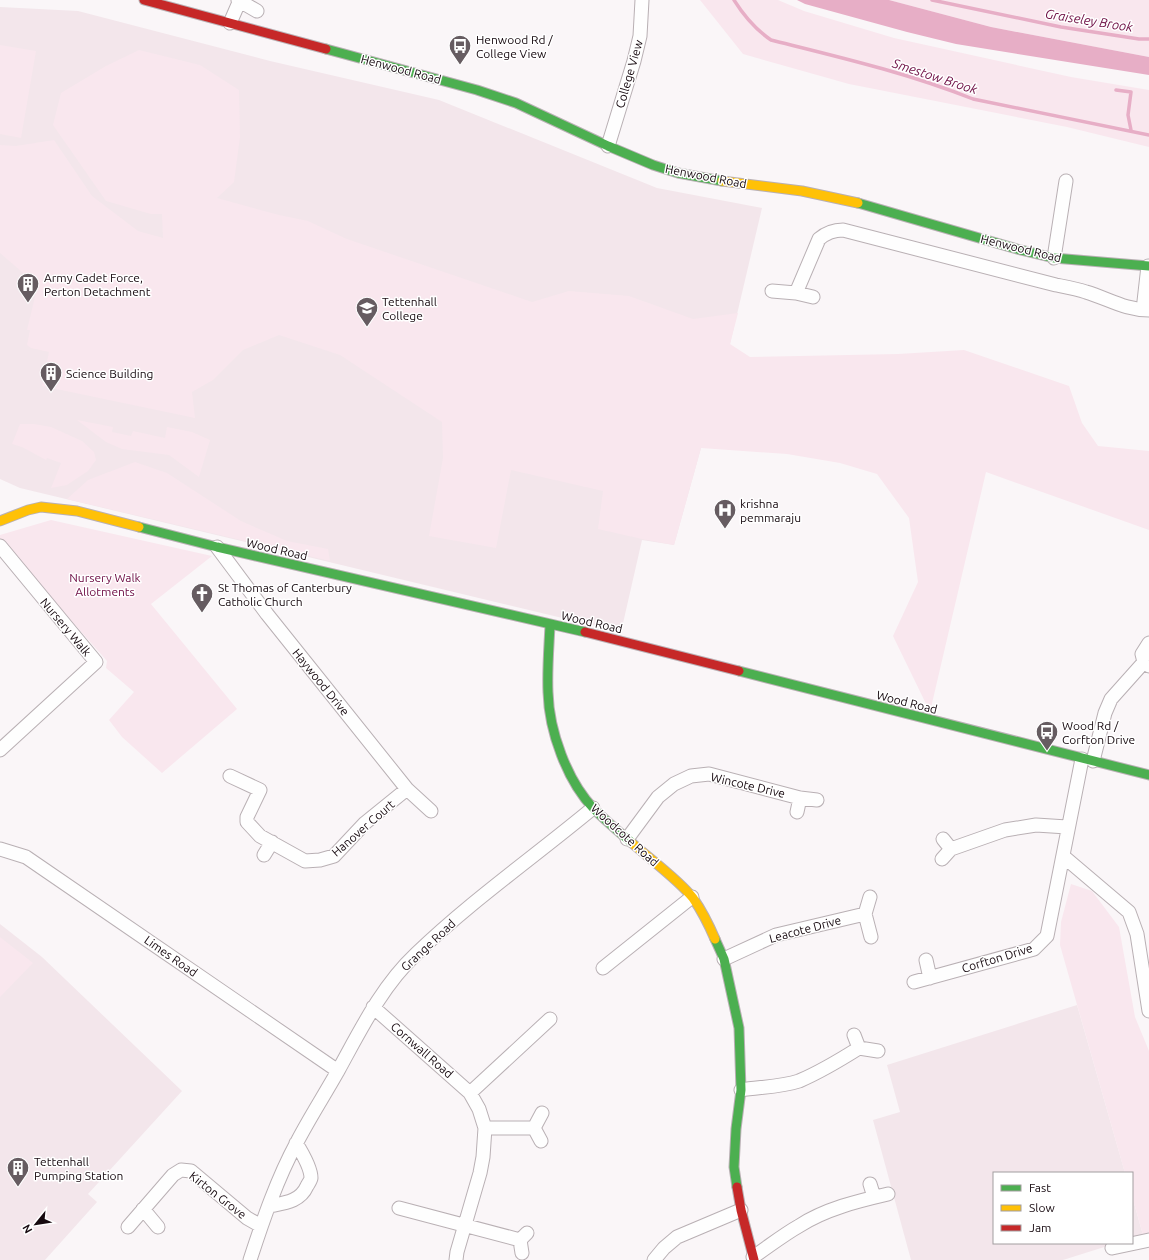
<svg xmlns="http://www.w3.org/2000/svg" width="1149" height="1260" viewBox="0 0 1149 1260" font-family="Ubuntu,sans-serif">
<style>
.built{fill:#f3e6eb}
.green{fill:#f9e7ee}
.water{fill:#e7aec6}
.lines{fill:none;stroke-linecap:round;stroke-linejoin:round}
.stream{stroke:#e7aec6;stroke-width:3.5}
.street-casing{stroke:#b9b0b4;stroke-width:15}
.fast-casing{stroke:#b9b0b4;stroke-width:11}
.slow-casing{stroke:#b9b0b4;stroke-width:11}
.jam-casing{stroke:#b9b0b4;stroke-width:11}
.street{stroke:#fefefe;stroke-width:13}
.fast{stroke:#4caf50;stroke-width:9}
.slow{stroke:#ffc107;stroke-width:9}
.jam{stroke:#c62828;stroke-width:9}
.labels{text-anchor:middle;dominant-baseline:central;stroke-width:3;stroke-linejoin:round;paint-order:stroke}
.poi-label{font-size:12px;fill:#16090f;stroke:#fff;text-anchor:start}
.street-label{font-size:12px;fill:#16090f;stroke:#fff}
.park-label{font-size:12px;fill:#6b0941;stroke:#fff}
.water-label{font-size:13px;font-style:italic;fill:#6e0e44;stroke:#fff}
</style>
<rect width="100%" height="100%" fill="#faf6f8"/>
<path class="built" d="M 0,7 L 78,11 L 270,61 L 439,100 L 657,188 L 762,208 L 730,344 L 674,545 L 642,540 L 621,632 L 20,488 L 0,479 Z
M 0,924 L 42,957 L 182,1091 L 88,1194 L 97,1202 L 45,1260 L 0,1260 Z
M 1077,1005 L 1125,1173 L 994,1173 L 994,1243 L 1117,1243 L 1063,1260 L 911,1260 L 873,1120 L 900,1112 L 887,1065 Z
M 1132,1196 L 1143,1235 L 1132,1238 Z"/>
<path class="green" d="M 700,0 L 778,0 L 804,11 L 894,38 L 1071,77 L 1149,90 L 1149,147 L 1067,127 L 849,84 L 743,54 Z
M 889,0 L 1149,0 L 1149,57 L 991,27 Z
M 0,45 L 36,51 L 21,138 L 0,134 Z
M 139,50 L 200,65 L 239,90 L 240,137 L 234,182 L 217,198 L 279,215 L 308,221 L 347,239 L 532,302 L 569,291 L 629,296 L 693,319 L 738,313 L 730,344 L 750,357 L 898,354 L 964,350 L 1069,386 L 1082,423 L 1098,446 L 1149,451 L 1149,530 L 986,472 L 930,712 L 893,636 L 918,582 L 909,518 L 877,474 L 840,463 L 787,454 L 701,448 L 674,545 L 642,539 L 598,529 L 603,491 L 511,470 L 496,548 L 429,536 L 443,458 L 442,422 L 340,355 L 279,335 L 243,350 L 213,380 L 192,392 L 195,418 L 42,386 L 49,352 L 31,348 L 27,345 L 30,330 L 27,330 L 39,280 L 29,278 L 0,253 L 0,145 L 16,146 L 54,140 L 92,196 L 138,231 L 163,238 L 162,214 L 151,214 L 106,201 L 53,125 L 61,93 L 106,66 Z
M 77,420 L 113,427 L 112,432 L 131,436 L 133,431 L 165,438 L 167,427 L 192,432 L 210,440 L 199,477 L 169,455 L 122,449 L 106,442 Z
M 20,424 L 34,424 L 51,427 L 82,441 L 94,452 L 96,460 L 88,471 L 67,485 L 51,488 L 61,463 L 47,458 L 46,460 L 22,447 L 12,444 Z
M 135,462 L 167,473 L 241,521 L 287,541 L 328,549 L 330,561 L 67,499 L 88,480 Z
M 51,520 L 212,556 L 151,604 L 237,709 L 162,773 L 122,737 L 109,720 L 134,692 L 106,668 L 107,661 L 0,540 L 0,535 Z
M 1071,884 L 1092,891 L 1119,927 L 1135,1017 L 1149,1051 L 1149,1233 L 1143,1235 L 1132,1196 L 1132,1173 L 1125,1173 L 1060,945 L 1061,922 Z
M 0,937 L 33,963 L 0,997 Z"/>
<path class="water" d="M 797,0 L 889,0 L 991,27 L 1149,57 L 1149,75 L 956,44 L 907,32 L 805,4 Z"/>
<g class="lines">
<path class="stream" d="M 734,0 C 744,16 755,29 771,40 C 839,57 908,73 973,99 L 1149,135
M 932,0 L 1061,27 L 1139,39 L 1149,39
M 1116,90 L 1131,92 L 1128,115 L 1131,130"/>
<g class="street-casing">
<path id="street" d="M 238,0 L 257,11
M 230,23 L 240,0
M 608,146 L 634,61 L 640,36 L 642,0
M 1054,258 L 1066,181
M 772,291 L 796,293 L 813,297
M 796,293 L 819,239 C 827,232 834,230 843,230 L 1056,285 C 1066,287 1077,289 1086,292 C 1109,299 1125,310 1149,310
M 1143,310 L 1148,266
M 0,546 L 96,662 L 0,750
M 217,547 L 267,614 L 407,789 L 431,811
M 1149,643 L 1142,654 L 1144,662 L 1149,666
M 1093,761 L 1105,713 L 1111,699 L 1144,662
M 230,776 L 260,790 L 247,817 L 247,822 L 260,836 L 305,861 L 320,860 L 334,856 L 365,823 L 407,789
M 797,812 L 800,798
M 627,839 L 658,797 L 674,784 L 691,776 L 709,774 L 800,798 L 817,800
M 0,849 L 26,857 L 338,1071
M 951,849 L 1005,830 L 1036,825 L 1067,827
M 264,855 L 272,842
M 1063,856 L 1129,912 L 1137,934 L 1149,1011
M 942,859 L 951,849 L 943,839
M 870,897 L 865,914 L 871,937
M 724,959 L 776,935 L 865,914
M 926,960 L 930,978
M 603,968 L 692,897
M 914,982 L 1034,949 L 1047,936 L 1082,759
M 373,1007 L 470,1093 L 479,1109 L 485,1128 L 483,1157 L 480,1173 L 457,1252 L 456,1260
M 854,1035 L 859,1048 L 878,1051
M 741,1090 C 759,1087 781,1087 799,1081 C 820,1072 840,1060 859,1048
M 470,1093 L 550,1019
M 485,1128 L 534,1128
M 541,1141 L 534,1128 L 542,1113
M 870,1184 L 874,1197
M 269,1206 C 284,1203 300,1202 307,1186 C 308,1184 311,1180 311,1178 C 311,1168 301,1151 296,1143
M 399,1208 L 520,1240
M 143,1209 L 158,1227
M 128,1227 L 173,1175 L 181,1170 L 191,1171 L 247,1218 L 261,1226
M 1112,1248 L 1149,1240
M 522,1253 L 520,1240 L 527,1233
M 753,1257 C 768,1247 783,1235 799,1226 C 825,1209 858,1201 888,1194
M 250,1260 C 263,1220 277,1179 297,1142 C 310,1117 325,1094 339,1069 C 361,1029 382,986 416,954 C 471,901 534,857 593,808
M 654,1260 L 664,1248 L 677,1237 L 741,1210"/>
</g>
<g class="fast-casing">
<path id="fast" d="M 326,49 L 477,90 L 516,103 L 608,146 L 653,165 L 678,173 L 722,181
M 858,203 L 1017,249 L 1054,258 L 1149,266
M 139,527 L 217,547 L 585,632
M 550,625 C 549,647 547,670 548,692 C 549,731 567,781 594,809 C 606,821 619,832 632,843
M 739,671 L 1149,775
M 715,939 L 724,959 L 739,1028 L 741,1090 L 736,1129 L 734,1167 L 737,1187"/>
</g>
<g class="slow-casing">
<path id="slow" d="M 722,181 L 802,191 L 858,203
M 0,521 L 28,510 L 41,507 L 77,511 L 139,527
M 632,843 C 650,859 679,880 693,898 C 702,911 709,925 715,939"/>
</g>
<g class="jam-casing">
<path id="jam" d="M 144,0 L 326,49
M 585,632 L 739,671
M 737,1187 L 741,1210 L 754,1260"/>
</g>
<use href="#street" class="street"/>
<use href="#fast" class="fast"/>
<use href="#slow" class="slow"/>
<use href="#jam" class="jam"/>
</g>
<defs>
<g id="bus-pin" transform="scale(1.15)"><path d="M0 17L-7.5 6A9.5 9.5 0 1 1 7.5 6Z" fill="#665c61" stroke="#fff"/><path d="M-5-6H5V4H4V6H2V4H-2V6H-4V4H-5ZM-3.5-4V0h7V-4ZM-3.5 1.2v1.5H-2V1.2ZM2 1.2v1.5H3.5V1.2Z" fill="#fff"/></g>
<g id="building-pin" transform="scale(1.15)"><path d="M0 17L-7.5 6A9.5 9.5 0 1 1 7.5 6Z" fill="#665c61" stroke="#fff"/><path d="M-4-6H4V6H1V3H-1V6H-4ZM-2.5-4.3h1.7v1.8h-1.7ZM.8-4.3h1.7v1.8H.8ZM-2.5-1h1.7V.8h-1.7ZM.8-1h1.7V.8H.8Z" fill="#fff"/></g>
<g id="school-pin" transform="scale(1.15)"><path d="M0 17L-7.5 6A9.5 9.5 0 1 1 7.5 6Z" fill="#665c61" stroke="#fff"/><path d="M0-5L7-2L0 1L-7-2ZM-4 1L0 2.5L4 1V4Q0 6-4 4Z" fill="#fff"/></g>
<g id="hospital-pin" transform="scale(1.15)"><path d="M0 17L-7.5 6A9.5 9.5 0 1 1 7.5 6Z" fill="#665c61" stroke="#fff"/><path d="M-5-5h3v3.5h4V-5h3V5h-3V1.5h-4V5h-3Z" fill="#fff"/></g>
<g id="church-pin" transform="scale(1.15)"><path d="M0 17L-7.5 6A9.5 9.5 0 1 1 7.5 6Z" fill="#665c61" stroke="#fff"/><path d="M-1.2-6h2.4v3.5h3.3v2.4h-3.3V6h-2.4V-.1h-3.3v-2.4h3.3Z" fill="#fff"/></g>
</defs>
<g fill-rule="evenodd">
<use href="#bus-pin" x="460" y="46"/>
<use href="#building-pin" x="28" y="284"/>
<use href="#school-pin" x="367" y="308"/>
<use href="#building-pin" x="51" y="373"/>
<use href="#hospital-pin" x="725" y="510"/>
<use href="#church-pin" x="202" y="594"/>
<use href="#bus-pin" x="1047" y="732"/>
<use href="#building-pin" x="18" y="1168"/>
</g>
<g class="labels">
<g class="poi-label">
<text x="476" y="39">Henwood Rd /<tspan x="476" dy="14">College View</tspan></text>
<text x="44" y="277">Army Cadet Force,<tspan x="44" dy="14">Perton Detachment</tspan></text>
<text x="382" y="301">Tettenhall<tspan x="382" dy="14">College</tspan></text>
<text x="66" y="373">Science Building</text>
<text x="740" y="503">krishna<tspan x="740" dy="14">pemmaraju</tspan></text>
<text x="218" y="587">St Thomas of Canterbury<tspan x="218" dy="14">Catholic Church</tspan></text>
<text x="1062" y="725">Wood Rd /<tspan x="1062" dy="14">Corfton Drive</tspan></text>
<text x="34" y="1161">Tettenhall<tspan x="34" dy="14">Pumping Station</tspan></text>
</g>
<g class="street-label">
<text transform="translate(401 69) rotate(15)">Henwood Road</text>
<text transform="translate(629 74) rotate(-74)">College View</text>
<text transform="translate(706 176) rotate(11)">Henwood Road</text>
<text transform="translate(1021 248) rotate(14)">Henwood Road</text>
<text transform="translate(277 549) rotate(13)">Wood Road</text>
<text transform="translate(592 622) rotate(13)">Wood Road</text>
<text transform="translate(66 627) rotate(50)">Nursery Walk</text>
<text transform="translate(321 682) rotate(51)">Haywood Drive</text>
<text transform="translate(907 702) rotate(14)">Wood Road</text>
<text transform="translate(748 785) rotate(13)">Wincote Drive</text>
<text transform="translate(363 828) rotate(-41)">Hanover Court</text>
<text transform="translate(625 835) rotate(42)">Woodcote Road</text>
<text transform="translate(805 929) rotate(-15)">Leacote Drive</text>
<text transform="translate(428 945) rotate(-43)">Grange Road</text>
<text transform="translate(171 956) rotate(35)">Limes Road</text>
<text transform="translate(997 958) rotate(-17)">Corfton Drive</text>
<text transform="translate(422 1050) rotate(41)">Cornwall Road</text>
<text transform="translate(218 1195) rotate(38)">Kirton Grove</text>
</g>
<g class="park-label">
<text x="105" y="577">Nursery Walk<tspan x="105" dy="14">Allotments</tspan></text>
</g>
<g class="water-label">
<text transform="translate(1089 20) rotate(9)">Graiseley Brook</text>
<text transform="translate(935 76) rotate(18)">Smestow Brook</text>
</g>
</g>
<rect x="993" y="1172" width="140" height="72" fill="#ffffff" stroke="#a29d9f"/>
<rect x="1001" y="1185" width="20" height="6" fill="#4caf50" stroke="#a29d9f"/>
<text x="1029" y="1192" font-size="12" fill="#16090f">Fast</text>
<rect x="1001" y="1205" width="20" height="6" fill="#ffc107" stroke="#a29d9f"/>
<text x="1029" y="1212" font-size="12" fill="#16090f">Slow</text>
<rect x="1001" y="1225" width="20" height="6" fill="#c62828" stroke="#a29d9f"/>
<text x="1029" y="1232" font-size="12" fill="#16090f">Jam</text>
<g transform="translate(36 1224) rotate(240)" stroke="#ffffff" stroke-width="3" paint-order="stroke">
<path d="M0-3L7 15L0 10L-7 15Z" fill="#16090f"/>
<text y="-6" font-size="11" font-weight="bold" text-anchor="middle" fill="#16090f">N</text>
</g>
</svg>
